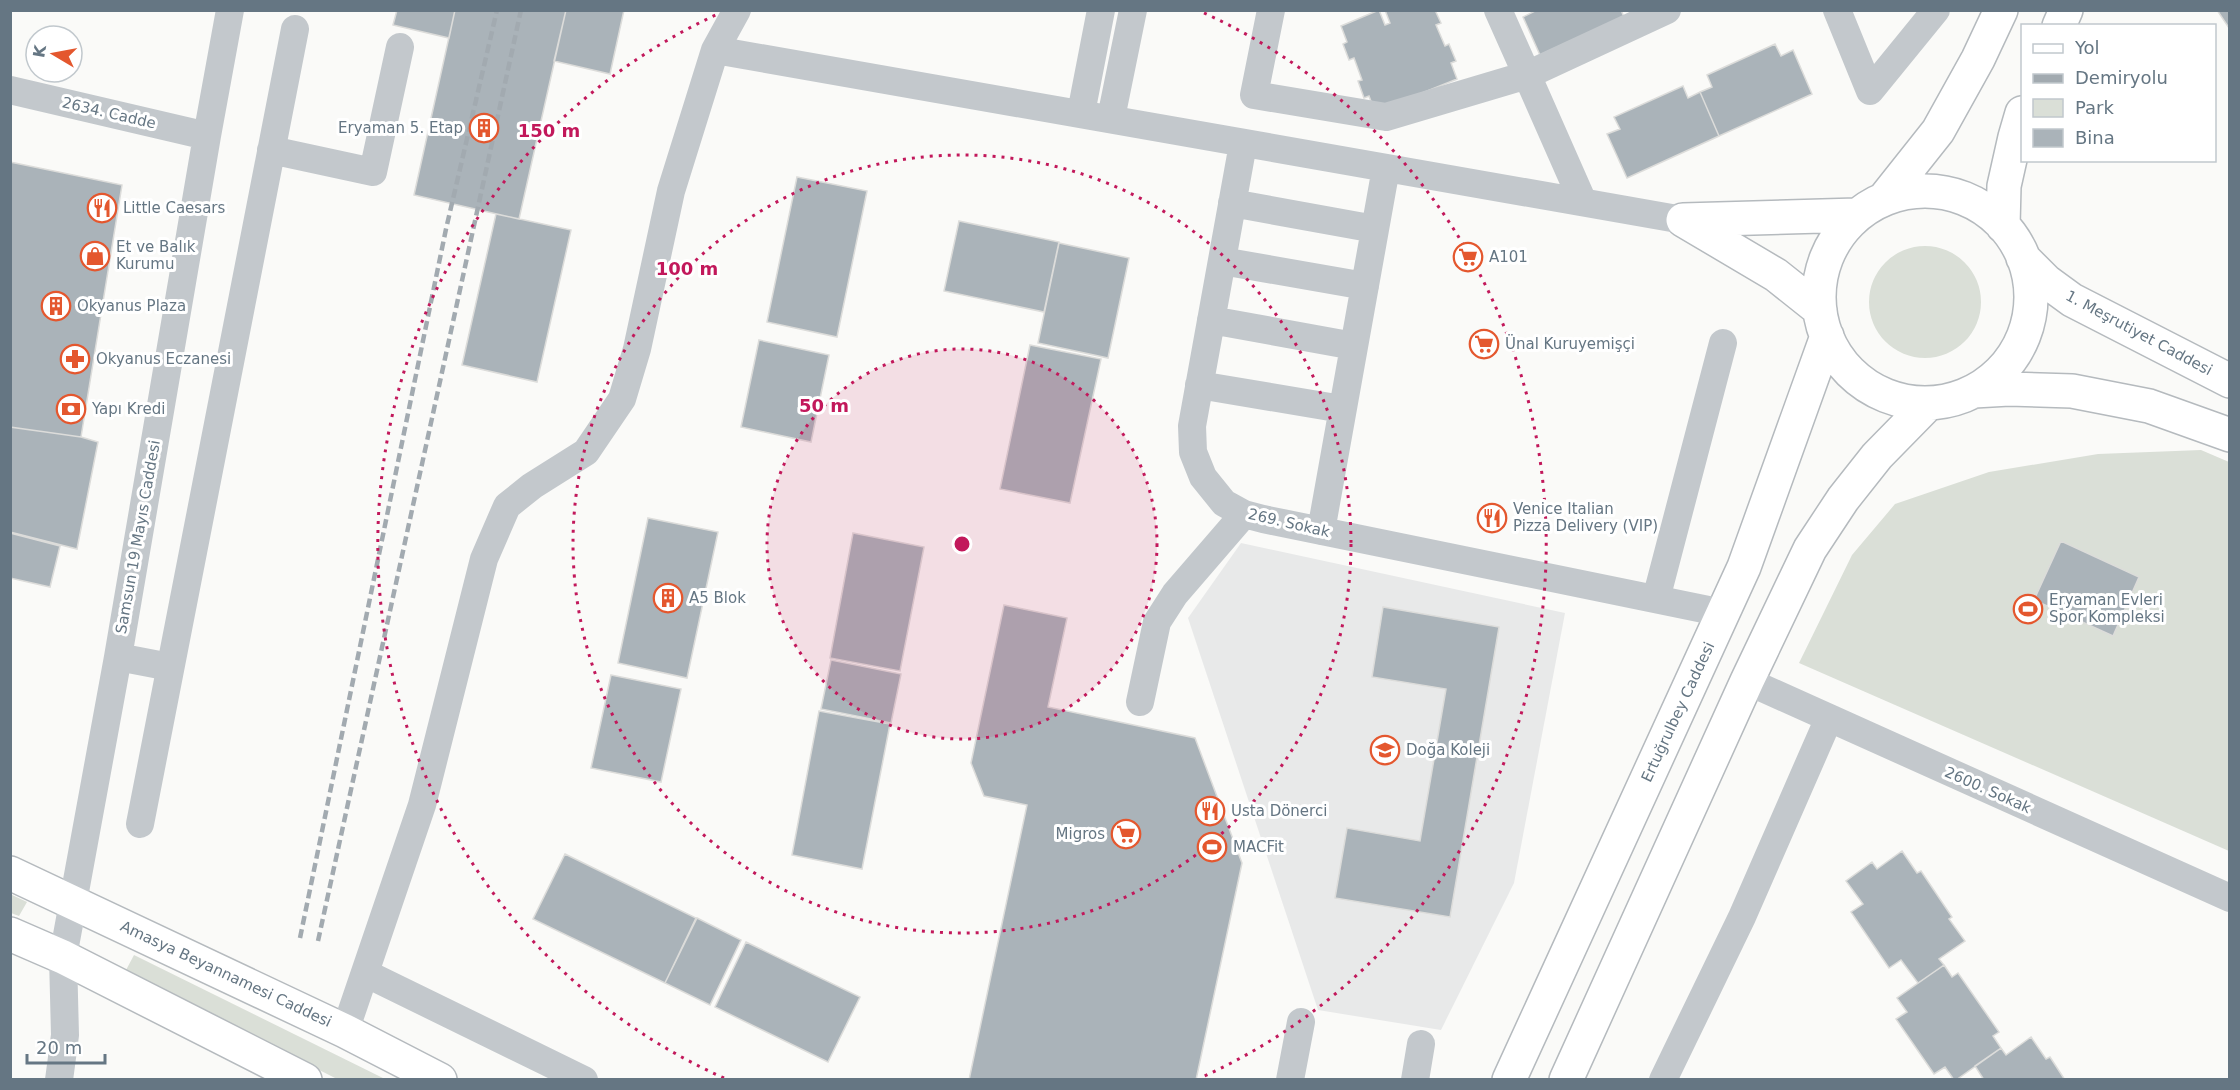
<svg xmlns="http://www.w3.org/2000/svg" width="2240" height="1090" viewBox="0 0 2240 1090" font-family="'DejaVu Sans',sans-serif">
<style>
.built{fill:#e8e9e9}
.green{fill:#dadfd7}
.building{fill:#aab3b9;stroke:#dcdcda;stroke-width:1.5}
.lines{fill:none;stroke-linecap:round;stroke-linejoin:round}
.major-casing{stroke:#b5babe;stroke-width:36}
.minor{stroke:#c3c8cc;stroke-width:28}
.major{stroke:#fff;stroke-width:33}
.rail{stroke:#a2aab0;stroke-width:4.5;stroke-dasharray:9 4.5;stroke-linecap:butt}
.ring{fill:none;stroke:#c2185b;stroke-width:3;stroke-dasharray:3 6}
.labels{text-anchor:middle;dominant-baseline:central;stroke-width:6;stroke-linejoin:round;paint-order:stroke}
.street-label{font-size:15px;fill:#657683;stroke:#fff}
.poi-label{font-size:15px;fill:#657683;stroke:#fff;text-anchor:start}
.centre{fill:#c2185b;stroke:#fff;stroke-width:3}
.ring-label{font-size:18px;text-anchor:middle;font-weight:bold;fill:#c2185b;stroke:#fff;stroke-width:6;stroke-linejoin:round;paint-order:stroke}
</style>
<rect width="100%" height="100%" fill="#fafaf8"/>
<path class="built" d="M 1241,543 L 1565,613 L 1514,883 L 1441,1030 L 1318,1010 L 1188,618 Z"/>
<path class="green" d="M1869 302a56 56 0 1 1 112 0a56 56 0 1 1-112 0Z
M 2201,450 L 2229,462 L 2229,851 L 1799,663 L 1852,555 L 1895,504 L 1989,472 L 2098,454 Z
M 10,894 L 27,902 L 19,916 L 11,913 Z
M 134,955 L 385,1079 L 337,1079 L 125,972 Z"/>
<path class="building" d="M 397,10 L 455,10 L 449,38 L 393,25 Z
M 455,10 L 566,10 L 519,219 L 414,195 Z
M 566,10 L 624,10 L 610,74 L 554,61 Z
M 1379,10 L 1385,25 L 1390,23 L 1385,10 L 1435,10 L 1441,23 L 1436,25 L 1445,46 L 1449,44 L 1456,61 L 1451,63 L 1457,79 L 1375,112 L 1369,96 L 1364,98 L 1358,81 L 1362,80 L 1354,58 L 1349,60 L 1343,44 L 1347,42 L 1341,26 Z
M 1537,10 L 1621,10 L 1624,17 L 1540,55 L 1523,17 Z
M 2217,10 L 2230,10 L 2229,28 Z
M 1775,44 L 1781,56 L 1793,50 L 1812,94 L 1719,136 L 1700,92 L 1712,87 L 1707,75 Z
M 1683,86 L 1688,98 L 1700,92 L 1719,136 L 1627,178 L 1607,134 L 1620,129 L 1614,117 Z
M 10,162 L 122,185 L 81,437 L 10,427 Z
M 797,177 L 867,191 L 837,337 L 767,322 Z
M 496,214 L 571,230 L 537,382 L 462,365 Z
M 959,221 L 1059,242 L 1044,312 L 944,291 Z
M 1059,243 L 1129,258 L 1108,358 L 1038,343 Z
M 759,340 L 829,355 L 811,442 L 741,427 Z
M 1030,345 L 1101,359 L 1070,503 L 1000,489 Z
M 10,427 L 81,437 L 98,442 L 77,549 L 10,532 Z
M 648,518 L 718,532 L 687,678 L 618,663 Z
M 10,533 L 60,546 L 50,587 L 10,578 Z
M 853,533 L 924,547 L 900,671 L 830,658 Z
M 2061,541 L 2139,577 L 2113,636 L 2034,600 Z
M 1004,605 L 1067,618 L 1048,707 L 1195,738 L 1242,863 L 1196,1080 L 969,1080 L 1027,805 L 984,796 L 971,763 Z
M 1383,607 L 1499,627 L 1450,917 L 1335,898 L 1347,828 L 1420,841 L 1446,689 L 1372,677 Z
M 831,660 L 901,674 L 891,723 L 821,709 Z
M 611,675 L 681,689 L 661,782 L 591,768 Z
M 819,711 L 890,724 L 862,869 L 792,855 Z
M 1902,851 L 1917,873 L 1921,871 L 1952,917 L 1949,919 L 1965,941 L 1939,959 L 1944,965 L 1918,983 L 1901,960 L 1889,968 L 1851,912 L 1863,904 L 1846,881 L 1872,862 L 1877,869 Z
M 565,854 L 696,918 L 665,983 L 533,919 Z
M 697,918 L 741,940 L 710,1005 L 665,983 Z
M 746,942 L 860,997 L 828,1062 L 715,1007 Z
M 1944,965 L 1952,977 L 1958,973 L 1999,1032 L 1993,1036 L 2001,1048 L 1956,1080 L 1954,1080 L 1945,1067 L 1934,1074 L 1896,1019 L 1907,1012 L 1897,998 Z
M 2031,1037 L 2046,1059 L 2050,1057 L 2065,1080 L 1984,1080 L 1975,1066 L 2001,1048 L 2006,1055 Z"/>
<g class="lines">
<g class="major-casing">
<path id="major" d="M 2059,26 L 2066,10
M1819 297a106 106 0 1 1 212 0a106 106 0 1 1-212 0Z
M 1884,199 L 1938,131 L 1978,59 L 2001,10
M 2003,226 L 2004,186 L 2015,137 L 2022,113
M 2023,258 L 2046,281 L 2072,300 L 2230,381
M 1820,310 L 1776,275 L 1683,220 L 1857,215
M 1974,391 L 2009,389 L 2072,391 L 2149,406 L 2230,435
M 10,873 L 345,1031 L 440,1080
M 10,934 L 63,957 L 305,1080
M 1509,1080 L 1744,567 L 1827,336
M 1566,1080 L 1747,681 L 1810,549 L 1843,499 L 1877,456 L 1928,404"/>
</g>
<path class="minor" d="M 1271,10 L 1254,95 L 1386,117 L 1527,75 L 1583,202
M 1498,10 L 1527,75 L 1667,10
M 1837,10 L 1870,91 L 1936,10
M 715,50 L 1683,220
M 10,90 L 207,136
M 1081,113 L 1101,10
M 1111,118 L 1133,10
M 1243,144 L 1192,426 L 1193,452 L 1203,477 L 1224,503 L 1244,514 L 1263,519 L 1723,613
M 271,150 L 373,172 L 400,47
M 1232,203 L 1375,229
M 1222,261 L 1365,286
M 1211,320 L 1354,346
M 1199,385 L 1342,409
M 1321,531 L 1386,168
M 1656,599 L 1723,343
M 118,657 L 170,667
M 1747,681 L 2230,898
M 1140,702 L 1157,622 L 1175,594 L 1244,514
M 140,824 L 295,29
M 365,973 L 584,1080
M 345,1031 L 422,805 L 484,559 L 507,506 L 532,486 L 586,452 L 622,399 L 637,349 L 671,191 L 715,50 L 737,10
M 59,1080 L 65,1035 L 63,957 L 118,657 L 207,136 L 230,10
M 1290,1080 L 1301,1022
M 1415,1080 L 1421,1044
M 1663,1080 L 1742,917 L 1829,718"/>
<use href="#major" class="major"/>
<path class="rail" d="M 300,938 L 446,229 L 497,10
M 318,941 L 521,10"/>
</g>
<circle cx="962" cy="544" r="195" fill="#c2185b" fill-opacity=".12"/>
<g class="ring">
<circle cx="962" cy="544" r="195"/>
<circle cx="962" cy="544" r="389"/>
<path d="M724 1078A584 584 0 0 1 720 13M1204 13A584 584 0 0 1 1200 1078"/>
</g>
<defs>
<g id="building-ring" transform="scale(1.5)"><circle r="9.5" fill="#fff" stroke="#e4572e" stroke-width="1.5"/><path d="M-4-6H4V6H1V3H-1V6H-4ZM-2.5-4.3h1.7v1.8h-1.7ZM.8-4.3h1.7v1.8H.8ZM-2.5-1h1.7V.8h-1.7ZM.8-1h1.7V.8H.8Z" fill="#e4572e"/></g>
<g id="restaurant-ring" transform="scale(1.5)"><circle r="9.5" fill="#fff" stroke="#e4572e" stroke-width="1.5"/><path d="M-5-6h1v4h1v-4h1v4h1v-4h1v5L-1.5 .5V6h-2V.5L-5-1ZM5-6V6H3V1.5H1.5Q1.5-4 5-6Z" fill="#e4572e"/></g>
<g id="shop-ring" transform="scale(1.5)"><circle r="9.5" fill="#fff" stroke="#e4572e" stroke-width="1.5"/><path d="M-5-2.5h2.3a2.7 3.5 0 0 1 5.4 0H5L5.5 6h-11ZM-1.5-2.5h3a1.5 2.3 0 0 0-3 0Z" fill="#e4572e"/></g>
<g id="supermarket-ring" transform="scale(1.5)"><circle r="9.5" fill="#fff" stroke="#e4572e" stroke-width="1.5"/><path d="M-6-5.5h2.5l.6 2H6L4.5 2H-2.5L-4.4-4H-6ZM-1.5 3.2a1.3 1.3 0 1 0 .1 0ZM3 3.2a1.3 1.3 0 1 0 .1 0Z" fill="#e4572e"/></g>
<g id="pharmacy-ring" transform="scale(1.5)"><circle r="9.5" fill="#fff" stroke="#e4572e" stroke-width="1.5"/><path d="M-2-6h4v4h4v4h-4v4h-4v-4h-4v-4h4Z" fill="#e4572e"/></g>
<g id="bank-ring" transform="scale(1.5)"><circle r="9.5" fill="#fff" stroke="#e4572e" stroke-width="1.5"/><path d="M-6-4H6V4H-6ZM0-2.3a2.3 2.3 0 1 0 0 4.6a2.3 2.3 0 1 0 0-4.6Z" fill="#e4572e"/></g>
<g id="stadium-ring" transform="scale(1.5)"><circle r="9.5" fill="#fff" stroke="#e4572e" stroke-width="1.5"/><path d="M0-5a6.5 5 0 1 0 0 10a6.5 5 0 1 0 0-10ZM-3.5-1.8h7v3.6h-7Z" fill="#e4572e"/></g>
<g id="school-ring" transform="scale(1.5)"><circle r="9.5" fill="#fff" stroke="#e4572e" stroke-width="1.5"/><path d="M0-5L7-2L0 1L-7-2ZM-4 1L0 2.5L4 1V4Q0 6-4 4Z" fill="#e4572e"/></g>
</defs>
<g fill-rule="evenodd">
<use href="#building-ring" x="484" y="128"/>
<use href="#restaurant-ring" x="102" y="208"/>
<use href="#shop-ring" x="95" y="256"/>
<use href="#supermarket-ring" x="1468" y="257"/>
<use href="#building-ring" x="56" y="306"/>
<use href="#supermarket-ring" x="1484" y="344"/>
<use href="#pharmacy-ring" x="75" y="359"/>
<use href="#bank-ring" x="71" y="409"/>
<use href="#restaurant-ring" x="1492" y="518"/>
<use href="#building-ring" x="668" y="598"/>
<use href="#stadium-ring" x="2028" y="609"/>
<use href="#school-ring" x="1385" y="750"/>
<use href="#restaurant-ring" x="1210" y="811"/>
<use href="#supermarket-ring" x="1126" y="834"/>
<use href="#stadium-ring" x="1212" y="847"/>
</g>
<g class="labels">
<g class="street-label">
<text transform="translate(109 113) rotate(13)">2634. Cadde</text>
<text transform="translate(2139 333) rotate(28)">1. Meşrutiyet Caddesi</text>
<text transform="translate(1289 523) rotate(13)">269. Sokak</text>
<text transform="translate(138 537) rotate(-80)">Samsun 19 Mayıs Caddesi</text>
<text transform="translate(1678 712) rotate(-65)">Ertuğrulbey Caddesi</text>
<text transform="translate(1988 790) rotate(24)">2600. Sokak</text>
<text transform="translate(226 974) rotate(25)">Amasya Beyannamesi Caddesi</text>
</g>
<g class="poi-label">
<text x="463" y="128" text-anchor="end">Eryaman 5. Etap</text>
<text x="123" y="208">Little Caesars</text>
<text x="116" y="247">Et ve Balık<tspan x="116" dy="17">Kurumu</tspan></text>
<text x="1489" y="257">A101</text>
<text x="77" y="306">Okyanus Plaza</text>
<text x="1505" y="344">Ünal Kuruyemişçi</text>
<text x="96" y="359">Okyanus Eczanesi</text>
<text x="92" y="409">Yapı Kredi</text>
<text x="1513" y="509">Venice Italian<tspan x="1513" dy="17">Pizza Delivery (VIP)</tspan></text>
<text x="689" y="598">A5 Blok</text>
<text x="2049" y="600">Eryaman Evleri<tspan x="2049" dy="17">Spor Kompleksi</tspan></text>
<text x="1406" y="750">Doğa Koleji</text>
<text x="1231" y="811">Usta Dönerci</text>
<text x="1105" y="834" text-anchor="end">Migros</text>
<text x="1233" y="847">MACFit</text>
</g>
</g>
<circle cx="962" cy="544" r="9" class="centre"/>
<g class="ring-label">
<text x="549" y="137">150 m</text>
<text x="687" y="275">100 m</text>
<text x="824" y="412">50 m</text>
</g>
<rect width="2240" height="1090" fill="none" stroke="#657683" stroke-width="24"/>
<rect x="2021" y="24" width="195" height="138" fill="#ffffff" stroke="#c1c8cd" stroke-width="1.5"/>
<rect x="2033" y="44" width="30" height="9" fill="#ffffff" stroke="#c1c8cd" stroke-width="1.5"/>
<text x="2075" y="54" font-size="18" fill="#657683">Yol</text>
<rect x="2033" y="74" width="30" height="9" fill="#a2aab0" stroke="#c1c8cd" stroke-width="1.5"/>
<text x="2075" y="84" font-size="18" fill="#657683">Demiryolu</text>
<rect x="2033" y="99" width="30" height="18" fill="#dadfd7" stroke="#c1c8cd" stroke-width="1.5"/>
<text x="2075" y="114" font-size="18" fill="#657683">Park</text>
<rect x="2033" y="129" width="30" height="18" fill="#aab3b9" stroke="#c1c8cd" stroke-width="1.5"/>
<text x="2075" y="144" font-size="18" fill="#657683">Bina</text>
<g transform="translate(54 54) rotate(280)"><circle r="28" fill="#ffffff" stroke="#c1c8cd" stroke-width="1.5"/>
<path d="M0-4.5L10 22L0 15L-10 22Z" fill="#e4572e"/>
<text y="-9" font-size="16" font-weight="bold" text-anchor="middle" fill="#657683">K</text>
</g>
<path d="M27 1054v9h78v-9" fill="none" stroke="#657683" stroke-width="3"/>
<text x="36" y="1054" font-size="18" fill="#657683" stroke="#ffffff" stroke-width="4.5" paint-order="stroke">20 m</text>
</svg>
